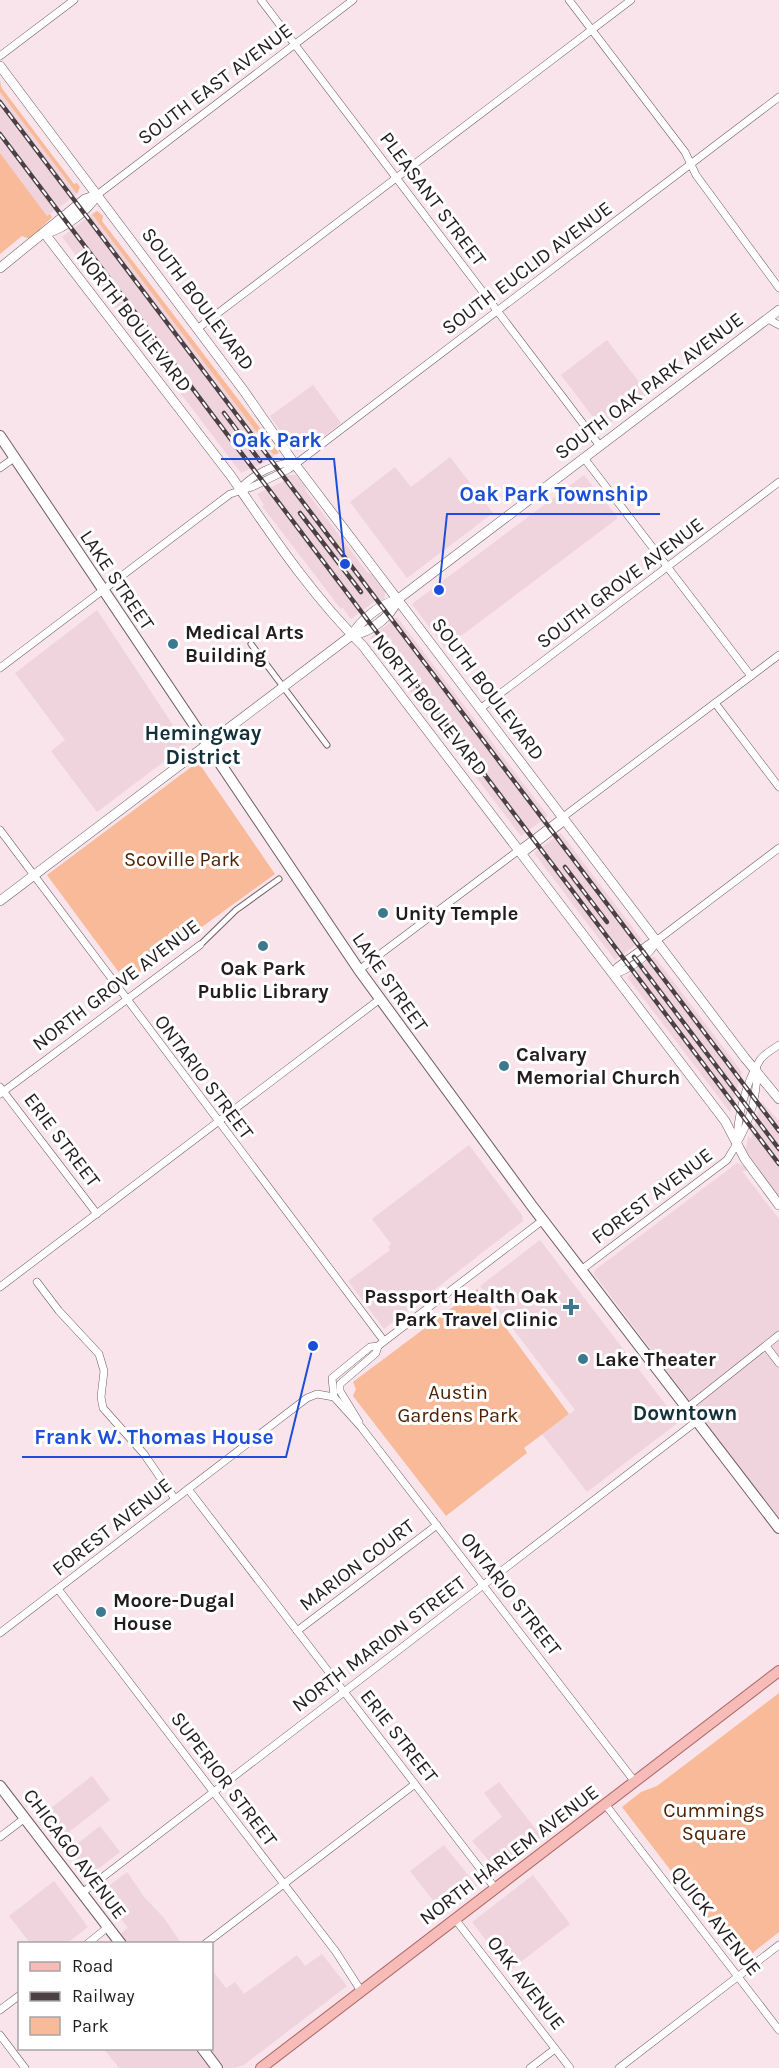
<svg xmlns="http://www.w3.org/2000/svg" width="779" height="2068" font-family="Karla,sans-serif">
<rect width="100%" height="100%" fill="#f8e4ea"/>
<g fill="#f0d4dd">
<path d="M0,92L77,194L47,216L0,153Z"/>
<path d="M92,214L274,455L273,458L241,473L62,237Z"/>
<path d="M607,340L648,394L602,429L561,375Z"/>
<path d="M313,385L341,423L308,448L297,451L293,450L270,416Z"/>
<path d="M450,457L493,513L407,578L350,502L395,467L411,487Z"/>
<path d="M286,475H296L305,486L306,491L367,572L373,575L386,591L383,601L379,598L351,619L343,608L341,609L262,506L264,505L257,494L288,479Z"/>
<path d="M584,475L618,518L445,648L412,604Z"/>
<path d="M97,610L186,745L97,812L51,751L65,740L15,673Z"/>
<path d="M397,617L548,816L521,836L370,638Z"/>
<path d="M561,833L642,940L615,960L534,853Z"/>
<path d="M654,956L742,1072L730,1112L627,977Z"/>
<path d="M761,1101L779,1121V1199L745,1153L748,1136L751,1139Z"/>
<path d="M469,1145L522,1215L523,1221L384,1329L348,1281L390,1250L388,1246L391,1244L372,1219Z"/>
<path d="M737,1163L745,1166L749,1170L742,1171L779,1219V1520L594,1274L595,1270Z"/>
<path d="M540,1240L679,1422L587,1492L542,1434L575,1410L480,1286Z"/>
<path d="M92,1776L110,1800L60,1839L42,1815Z"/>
<path d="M499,1782L542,1837L497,1870L472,1841L502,1817L484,1793Z"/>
<path d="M100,1826L120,1852L89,1876L69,1850Z"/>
<path d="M444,1845L477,1886L443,1913L410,1871Z"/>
<path d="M127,1872L145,1898L164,1918L181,1943H107L128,1928L101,1892Z"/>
<path d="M533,1875L570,1924L509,1971L472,1922Z"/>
<path d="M54,1881L88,1927L67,1943H30L9,1916Z"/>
<path d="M322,1954L347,1986L244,2065L234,2068H119L104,2049L212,2048V1970L226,1988L235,1982L244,1994L297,1955L305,1966Z"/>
</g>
<g fill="#f8ba98">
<path d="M0,80L1,87L74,184L77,183L80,187L77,194L0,92Z"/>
<path d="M0,153L47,216L50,214L52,217L30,239L22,236L0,254Z"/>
<path d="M97,211L103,216L102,221L279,453L274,455L92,214Z"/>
<path d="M198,762L275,874L126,982L47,875Z"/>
<path d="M477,1289L569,1414L524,1448L527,1453L446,1516L353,1396L356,1389L353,1382Z"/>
<path d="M779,1693V1932L741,1962L622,1807L641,1792L657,1786Z"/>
</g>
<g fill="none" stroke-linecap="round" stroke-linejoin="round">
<defs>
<g id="pedestrian">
<path d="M251,644L327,745"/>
<path d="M200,945L236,910L279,879"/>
</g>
<g id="minor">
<path d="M261,0L600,446"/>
<path d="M569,0L685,152L696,175L779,288"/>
<path d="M0,56L74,0"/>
<path d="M97,195L353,0"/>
<path d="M768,319L779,325"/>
<path d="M197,329L631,0"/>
<path d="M584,458L751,676"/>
<path d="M0,468L14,458"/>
<path d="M240,489C252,475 276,462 294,463"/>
<path d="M0,668L230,494L252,487L289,469L779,97"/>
<path d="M715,703L779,787"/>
<path d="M480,709L779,482"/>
<path d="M0,830L384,1341"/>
<path d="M519,851H526L561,824L563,818"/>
<path d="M359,970L779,655"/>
<path d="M614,974L617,967L650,943L656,941L779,848"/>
<path d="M614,974C627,971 652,955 656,941"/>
<path d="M0,1087L97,1214"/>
<path d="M0,1094L200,945"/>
<path d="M737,1143C737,1117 746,1082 760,1060C764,1054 773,1049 779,1045"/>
<path d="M543,1220L378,1346L370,1347L332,1378L334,1397L361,1427L635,1782"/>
<path d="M581,1270L727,1160C746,1130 757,1106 757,1070"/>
<path d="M37,1282L59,1311L99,1354L104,1371L101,1397L103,1408L144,1454L175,1499"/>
<path d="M0,1287L380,999"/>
<path d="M766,1346L779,1363"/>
<path d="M687,1408L779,1335"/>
<path d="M359,1422L340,1391V1384L376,1353L378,1346"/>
<path d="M188,1489L495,1888"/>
<path d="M58,1589L336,1952L361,1991"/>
<path d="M297,1631L437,1525"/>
<path d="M0,1633L307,1398L317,1394L334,1397"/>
<path d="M605,1804L779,2030"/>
<path d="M0,1837L25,1818"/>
<path d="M82,1893L697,1421"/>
<path d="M455,1919L570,2068"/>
<path d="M87,1944L108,1927"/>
<path d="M205,1944L415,1784"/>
<path d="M0,2010L20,1995"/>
<path d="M0,2035L25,2068"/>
<path d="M530,2068L555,2049"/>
<path d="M619,2068L779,1945"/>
</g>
<g id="tertiary">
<path d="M0,66L244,391L294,463L745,1058L779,1099"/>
<path d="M47,233C66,227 86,212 97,195"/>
<path d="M45,234L231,476C271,534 312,596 363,646L725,1121L745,1159L779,1205"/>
<path d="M0,268L85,199L97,195"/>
<path d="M352,635C369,633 391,617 397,600"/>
<path d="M0,901L352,635C361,620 380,604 397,600L779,310"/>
</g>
<g id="secondary">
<path d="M0,436L359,970L532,1206L779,1528"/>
<path d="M0,1786L121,1944"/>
<path d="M202,2048L217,2068"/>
</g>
<path id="primary" d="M261,2068L779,1671"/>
</defs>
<use href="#pedestrian" stroke="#6e5d62" stroke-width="7"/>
<use href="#minor" stroke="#6e5d62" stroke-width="8"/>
<use href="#tertiary" stroke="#6e5d62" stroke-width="10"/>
<use href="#secondary" stroke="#6e5d62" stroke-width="12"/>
<use href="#primary" stroke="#aa6563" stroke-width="12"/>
<use href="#pedestrian" stroke="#fff" stroke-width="5"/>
<use href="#minor" stroke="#fff" stroke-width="7"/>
<use href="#tertiary" stroke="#fff" stroke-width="9"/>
<use href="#secondary" stroke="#fff" stroke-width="10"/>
<use href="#primary" stroke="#f7bbb8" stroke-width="10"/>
<defs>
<g id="rail">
<path d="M0,102L779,1131"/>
<path d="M0,134L779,1164"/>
<path d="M224,413L260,461"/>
<path d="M300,513L361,592"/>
<path d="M565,867L607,922"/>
<path d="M634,957L779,1149"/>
</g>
</defs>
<use href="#rail" stroke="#4b4144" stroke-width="4.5"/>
<use href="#rail" stroke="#fff" stroke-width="2" stroke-dasharray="7" stroke-linecap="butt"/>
</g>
<g fill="#3c798f" stroke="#fff" stroke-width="2">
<circle cx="173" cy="644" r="6"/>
<circle cx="383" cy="913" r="6"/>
<circle cx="263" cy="946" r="6"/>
<circle cx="504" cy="1066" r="6"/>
<path d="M568 1298h6v6h6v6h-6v6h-6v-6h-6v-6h6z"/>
<circle cx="583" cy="1359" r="6"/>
<circle cx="101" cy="1612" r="6"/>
</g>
<g text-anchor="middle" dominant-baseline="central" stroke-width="6" stroke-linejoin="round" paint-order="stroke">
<g font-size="20" fill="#231c1e" stroke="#fff">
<text transform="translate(215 84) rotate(-37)">SOUTH EAST AVENUE</text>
<text transform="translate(433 199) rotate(53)">PLEASANT STREET</text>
<text transform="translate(527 268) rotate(-37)">SOUTH EUCLID AVENUE</text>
<text transform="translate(198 299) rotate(53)">SOUTH BOULEVARD</text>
<text transform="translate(134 321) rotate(52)">NORTH BOULEVARD</text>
<text transform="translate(649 386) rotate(-37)">SOUTH OAK PARK AVENUE</text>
<text transform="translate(117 580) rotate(56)">LAKE STREET</text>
<text transform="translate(620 583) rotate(-37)">SOUTH GROVE AVENUE</text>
<text transform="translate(488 689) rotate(53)">SOUTH BOULEVARD</text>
<text transform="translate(430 705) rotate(52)">NORTH BOULEVARD</text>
<text transform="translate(390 982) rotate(55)">LAKE STREET</text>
<text transform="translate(116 985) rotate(-37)">NORTH GROVE AVENUE</text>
<text transform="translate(204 1077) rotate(53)">ONTARIO STREET</text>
<text transform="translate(62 1140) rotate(53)">ERIE STREET</text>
<text transform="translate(652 1196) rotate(-37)">FOREST AVENUE</text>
<text transform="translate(112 1527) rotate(-38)">FOREST AVENUE</text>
<text transform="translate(357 1565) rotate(-37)">MARION COURT</text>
<text transform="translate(511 1594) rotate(52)">ONTARIO STREET</text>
<text transform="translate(379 1644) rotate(-37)">NORTH MARION STREET</text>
<text transform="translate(399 1736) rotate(52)">ERIE STREET</text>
<text transform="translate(224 1779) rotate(53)">SUPERIOR STREET</text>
<text transform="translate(75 1854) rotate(53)">CHICAGO AVENUE</text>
<text transform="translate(509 1855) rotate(-37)">NORTH HARLEM AVENUE</text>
<text transform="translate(716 1921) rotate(52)">QUICK AVENUE</text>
<text transform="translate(526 1983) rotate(52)">OAK AVENUE</text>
</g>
<g font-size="20" font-weight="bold" fill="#231c1e" stroke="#fff" text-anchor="start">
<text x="185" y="632">Medical Arts<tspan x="185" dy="23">Building</tspan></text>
<text x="395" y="913">Unity Temple</text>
<text x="263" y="968" text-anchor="middle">Oak Park<tspan x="263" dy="23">Public Library</tspan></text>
<text x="516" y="1054">Calvary<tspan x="516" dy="23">Memorial Church</tspan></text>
<text x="558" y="1296" text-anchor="end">Passport Health Oak<tspan x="558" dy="23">Park Travel Clinic</tspan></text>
<text x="595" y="1359">Lake Theater</text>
<text x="113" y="1600">Moore-Dugal<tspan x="113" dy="23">House</tspan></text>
</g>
<g font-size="20" fill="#4c2103" stroke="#fff">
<text x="182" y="859">Scoville Park</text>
<text x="458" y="1392">Austin<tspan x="458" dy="23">Gardens Park</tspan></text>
<text x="714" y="1810">Cummings<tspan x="714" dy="23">Square</tspan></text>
</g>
<g font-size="21" font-weight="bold" fill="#13303b" stroke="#fff">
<text x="203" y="733">Hemingway<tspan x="203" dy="24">District</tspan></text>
<text x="685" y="1413">Downtown</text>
</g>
</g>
<path fill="none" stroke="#1d4ed8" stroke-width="2" d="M345 564L334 459H221M439 590L447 514H660M313 1346L286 1457H22"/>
<g fill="#1d4ed8" stroke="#fff" stroke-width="2">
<circle cx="345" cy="564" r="6"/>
<circle cx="439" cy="590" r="6"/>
<circle cx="313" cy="1346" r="6"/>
</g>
<g font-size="21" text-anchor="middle" font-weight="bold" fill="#1d4ed8" stroke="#fff" stroke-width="6" stroke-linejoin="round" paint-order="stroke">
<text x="277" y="447">Oak Park</text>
<text x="554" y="501">Oak Park Township</text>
<text x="154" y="1444">Frank W. Thomas House</text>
</g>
<rect x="18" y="1942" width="195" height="108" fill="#ffffff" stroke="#a7a4a5" stroke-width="1.5"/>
<rect x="30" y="1962" width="30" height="9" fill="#f7bbb8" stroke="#a7a4a5" stroke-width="1.5"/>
<text x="72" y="1972" font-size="18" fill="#231c1e">Road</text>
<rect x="30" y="1992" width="30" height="9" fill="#4b4144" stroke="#a7a4a5" stroke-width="1.5"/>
<text x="72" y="2002" font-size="18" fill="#231c1e">Railway</text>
<rect x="30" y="2017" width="30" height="18" fill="#f8ba98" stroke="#a7a4a5" stroke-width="1.5"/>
<text x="72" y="2032" font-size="18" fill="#231c1e">Park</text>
</svg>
